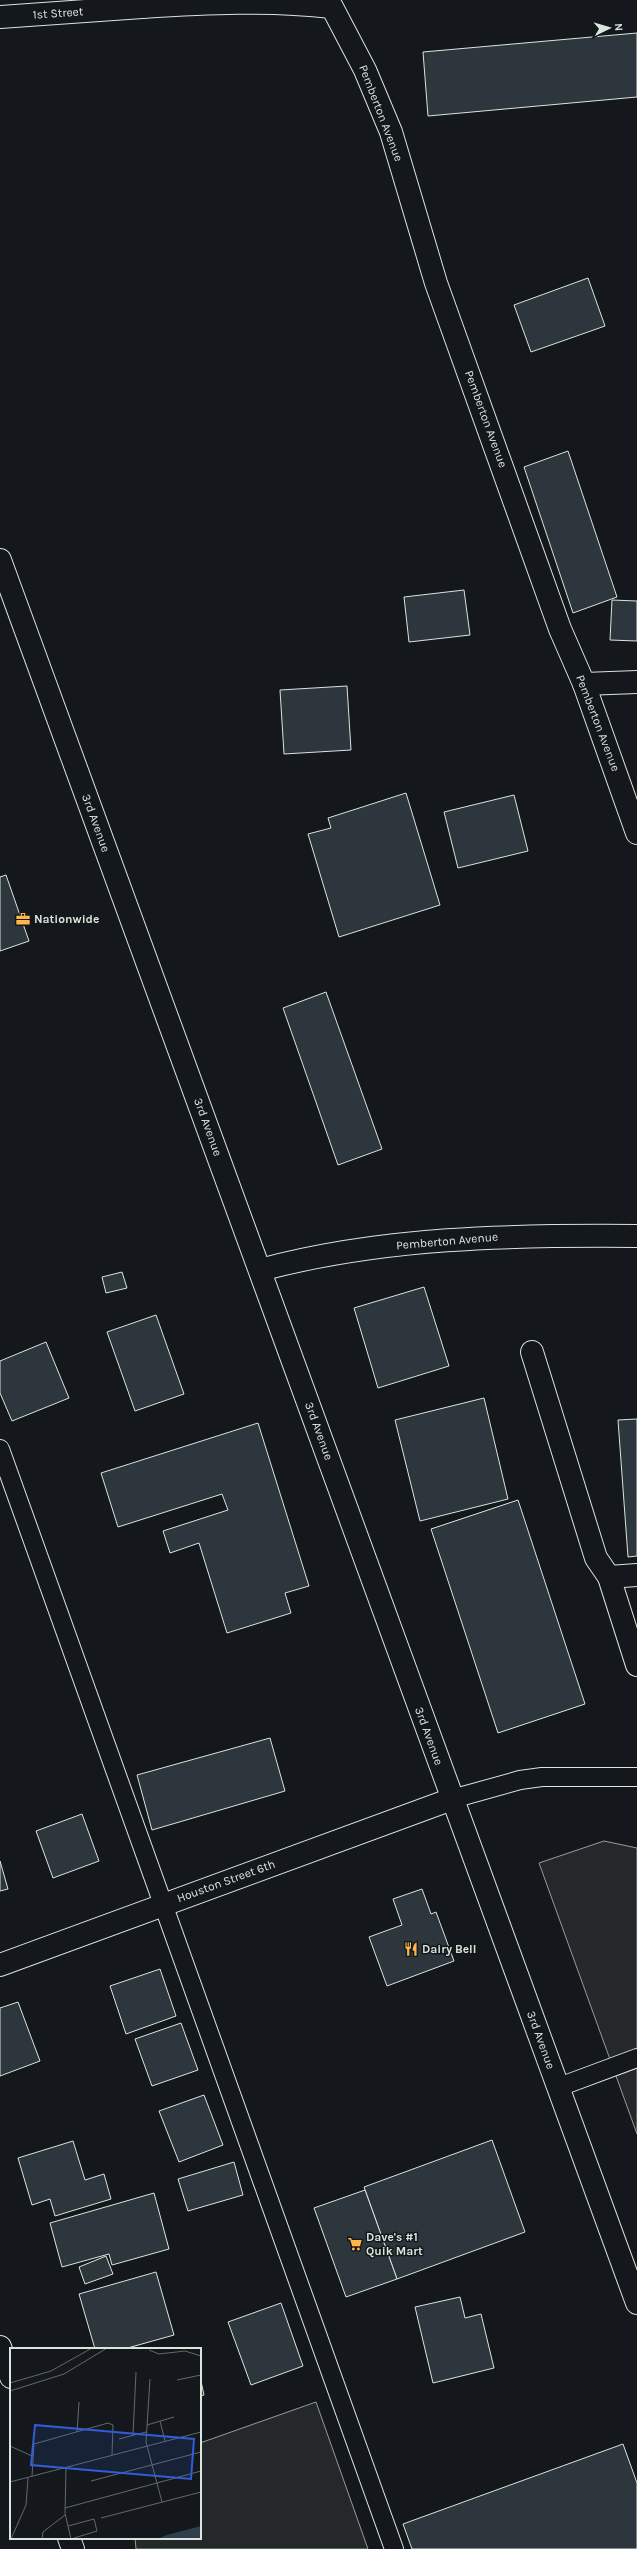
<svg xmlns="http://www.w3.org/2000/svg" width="637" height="2549" font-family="Karla,sans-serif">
<rect width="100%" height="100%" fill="#14181c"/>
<g fill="#24282b" stroke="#939e99">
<path d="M604,1841L637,1848V2134L539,1863Z"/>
<path d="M316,2402L368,2549H136L135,2538H200V2443Z"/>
</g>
<g fill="#2c363c" stroke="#d8e6dc">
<path d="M637,33V97L428,116L423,52Z"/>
<path d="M588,278L605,326L531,352L514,305Z"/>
<path d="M568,451L617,597L573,613L524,467Z"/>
<path d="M464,590L470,635L409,642L404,597Z"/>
<path d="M612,600L637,601V641L610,640Z"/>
<path d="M347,686L351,750L284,754L280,690Z"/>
<path d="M406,793L440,905L339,937L308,834L331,828L328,818Z"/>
<path d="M514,795L528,851L458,868L444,812Z"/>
<path d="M6,875L29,941L0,951V877Z"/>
<path d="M326,992L382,1149L338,1165L283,1008Z"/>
<path d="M122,1272L127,1288L106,1293L102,1277Z"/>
<path d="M424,1287L449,1366L378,1388L354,1308Z"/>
<path d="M156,1315L184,1394L135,1411L107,1332Z"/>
<path d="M46,1342L69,1398L12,1421L0,1393V1361Z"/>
<path d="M484,1398L508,1499L420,1521L395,1420Z"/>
<path d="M637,1419V1556L628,1557L618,1420Z"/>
<path d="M258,1423L309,1586L285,1593L291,1613L227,1633L199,1543L170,1553L163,1531L228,1510L222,1494L118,1527L101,1473Z"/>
<path d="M518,1500L585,1704L498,1733L431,1529Z"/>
<path d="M270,1738L285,1791L152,1830L137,1775Z"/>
<path d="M82,1814L99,1861L53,1878L36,1831Z"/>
<path d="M0,1861L8,1889L0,1891Z"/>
<path d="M422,1889L431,1914L436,1912L454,1961L387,1986L369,1937L402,1925L393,1899Z"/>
<path d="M160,1969L176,2016L126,2034L110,1986Z"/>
<path d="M18,2002L40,2061L0,2076V2008Z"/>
<path d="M181,2023L198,2070L152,2086L135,2039Z"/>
<path d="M204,2095L223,2145L179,2162L159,2111Z"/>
<path d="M492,2140L525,2232L397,2279L364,2187Z"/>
<path d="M73,2141L85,2180L104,2174L111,2199L55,2216L50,2199L32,2205L18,2158Z"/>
<path d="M234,2162L243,2195L188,2211L178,2179Z"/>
<path d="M365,2190L397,2279L346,2297L314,2208Z"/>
<path d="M154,2193L169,2249L112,2265L109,2254L62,2267L50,2223Z"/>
<path d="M106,2256L113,2274L85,2284L79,2267Z"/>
<path d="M156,2272L174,2335L124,2349H95L79,2294Z"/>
<path d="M460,2297L465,2318L481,2314L494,2368L433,2383L415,2307Z"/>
<path d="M281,2303L303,2366L251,2385L228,2322Z"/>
<path d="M200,2377L204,2395L200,2396Z"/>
<path d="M623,2444L637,2483V2549H412L403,2524Z"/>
</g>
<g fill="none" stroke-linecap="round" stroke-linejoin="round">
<defs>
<g id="lane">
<path d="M0,1449L394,2549"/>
<path d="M452,1799L520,1780L542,1777H637"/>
<path d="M559,2087L637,2058"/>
</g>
<g id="street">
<path d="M142,7C207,3 268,0 332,7L365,70L391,132L436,283L560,629L584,684L637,833"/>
<path d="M584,684L637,682"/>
<path d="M260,1270C383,1237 510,1235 637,1236"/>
<path d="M532,1352L596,1558L609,1577L637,1665"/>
<path d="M609,1577L637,1575"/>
<path d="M0,1965L452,1799"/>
<path d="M0,2347L11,2377"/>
<path d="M69,2538L73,2549"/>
</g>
<g id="secondary">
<path d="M0,17L142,7"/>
<path d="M0,560L637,2303"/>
</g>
<path id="primary" d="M142,7L143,0"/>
</defs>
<use href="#lane" stroke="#d8e6dc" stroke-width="20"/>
<use href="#street" stroke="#d8e6dc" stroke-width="24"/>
<use href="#secondary" stroke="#d8e6dc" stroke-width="24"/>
<use href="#primary" stroke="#d8e6dc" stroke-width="24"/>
<use href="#lane" stroke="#14181c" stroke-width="18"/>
<use href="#street" stroke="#14181c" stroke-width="22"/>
<use href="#secondary" stroke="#14181c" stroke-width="22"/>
<use href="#primary" stroke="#14181c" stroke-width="22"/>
</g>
<defs>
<symbol id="office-bare" viewBox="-9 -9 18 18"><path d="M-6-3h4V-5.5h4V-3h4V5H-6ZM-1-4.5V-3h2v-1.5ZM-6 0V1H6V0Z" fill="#ffb74d" stroke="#14181c" stroke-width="2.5" paint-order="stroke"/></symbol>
<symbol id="restaurant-bare" viewBox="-9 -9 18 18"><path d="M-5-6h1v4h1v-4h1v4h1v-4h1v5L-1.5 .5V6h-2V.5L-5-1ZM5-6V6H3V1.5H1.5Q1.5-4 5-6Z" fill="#ffb74d" stroke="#14181c" stroke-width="2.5" paint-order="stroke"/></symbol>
<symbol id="supermarket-bare" viewBox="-9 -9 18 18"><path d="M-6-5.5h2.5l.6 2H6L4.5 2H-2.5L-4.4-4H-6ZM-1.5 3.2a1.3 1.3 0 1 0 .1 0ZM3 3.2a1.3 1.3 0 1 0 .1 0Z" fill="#ffb74d" stroke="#14181c" stroke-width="2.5" paint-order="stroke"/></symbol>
</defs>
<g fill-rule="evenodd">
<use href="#office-bare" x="13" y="909" width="20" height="20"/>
<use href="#restaurant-bare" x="401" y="1939" width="20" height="20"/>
<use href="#supermarket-bare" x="345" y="2234" width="20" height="20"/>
</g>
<g text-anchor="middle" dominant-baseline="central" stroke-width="3" stroke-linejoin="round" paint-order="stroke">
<g font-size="12" fill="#d8e6dc" stroke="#14181c">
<text transform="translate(58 13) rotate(-4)">1st Street</text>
<text transform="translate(381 113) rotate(69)">Pemberton Avenue</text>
<text transform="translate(486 419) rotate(70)">Pemberton Avenue</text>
<text transform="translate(598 723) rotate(69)">Pemberton Avenue</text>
<text transform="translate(96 823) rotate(70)">3rd Avenue</text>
<text transform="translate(208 1127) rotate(70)">3rd Avenue</text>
<text transform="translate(447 1241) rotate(-5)">Pemberton Avenue</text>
<text transform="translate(319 1431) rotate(70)">3rd Avenue</text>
<text transform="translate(429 1736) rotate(70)">3rd Avenue</text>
<text transform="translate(226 1881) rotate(-20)">Houston Street 6th</text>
<text transform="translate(541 2040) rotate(70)">3rd Avenue</text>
</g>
<g font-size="12" font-weight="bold" fill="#d8e6dc" stroke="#14181c" text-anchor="start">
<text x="34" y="919">Nationwide</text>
<text x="422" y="1949">Dairy Bell</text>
<text x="366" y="2237">Dave's #1<tspan x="366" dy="14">Quik Mart</tspan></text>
</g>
</g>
<g transform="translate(10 2348)">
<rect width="191" height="191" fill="#14181c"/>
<path d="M191,178V191H147L157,187Z" fill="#2f3f4d"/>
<path fill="none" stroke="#626a69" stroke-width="1" d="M139,2L149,6L175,3L191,8M140,31L136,94L152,154M167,32L191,27M0,35L41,23L82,0M0,43L54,26L97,0M150,73L155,93M137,77L164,69M67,84L69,54M123,87L126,24M109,91L136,84M0,98L22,108M56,120L55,165L61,191L87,183L84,171L58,178M22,128L24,96L98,75L103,77L102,107M81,133L191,104M0,134L191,84M55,160L191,123M91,170L191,144M1,191L16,157L18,130M32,191L33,184L55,167"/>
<path fill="#305dd8" fill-opacity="0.15" stroke="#305dd8" stroke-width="2" d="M25,77L184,91L181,131L21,117Z"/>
<rect width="191" height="191" fill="none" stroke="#d8e6dc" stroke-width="2"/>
</g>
<g transform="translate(609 28) rotate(85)" stroke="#14181c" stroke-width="3" paint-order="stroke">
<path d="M0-3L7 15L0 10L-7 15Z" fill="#d8e6dc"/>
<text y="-6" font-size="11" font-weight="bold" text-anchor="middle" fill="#d8e6dc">N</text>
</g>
</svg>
